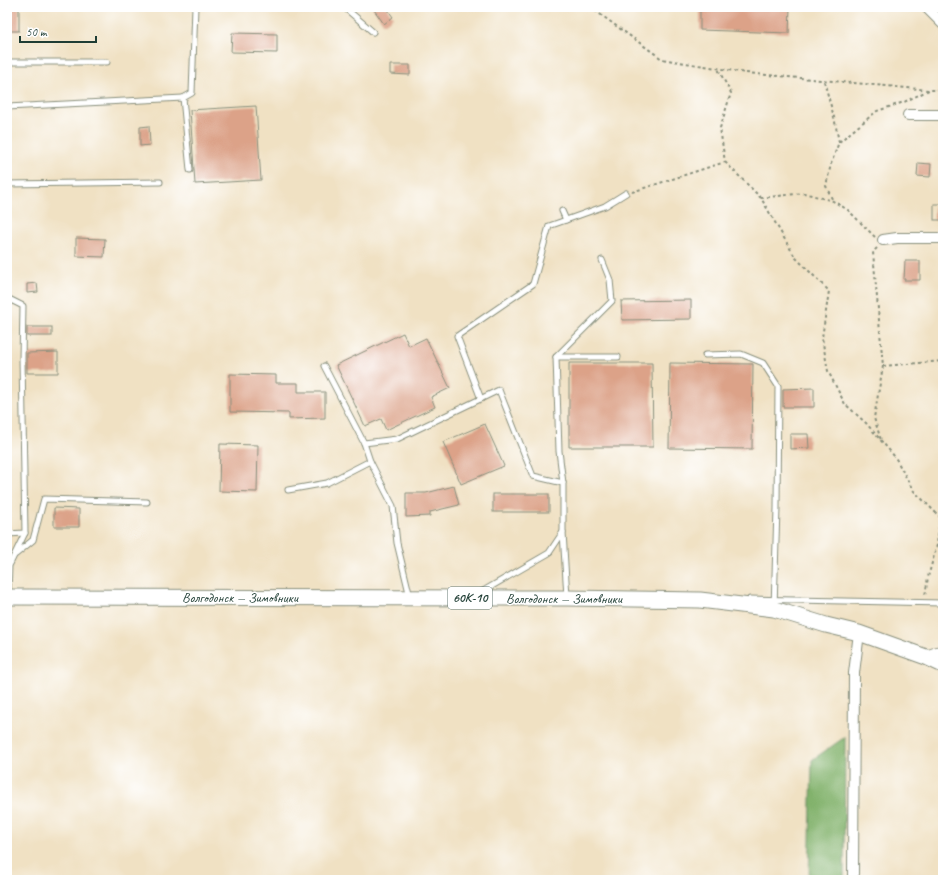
<svg xmlns="http://www.w3.org/2000/svg" width="950" height="887" font-family="Caveat,sans-serif">
<rect width="100%" height="100%" fill="#fff"/>
<filter id="ink" filterUnits="userSpaceOnUse"><feTurbulence type="fractalNoise" baseFrequency=".025" numOctaves="2"/><feDisplacementMap in="SourceGraphic" scale="8" xChannelSelector="R" yChannelSelector="G"/><feConvolveMatrix kernelMatrix="1 2 1 2 8 2 1 2 1" color-interpolation-filters="sRGB"/></filter>
<filter id="wash" filterUnits="userSpaceOnUse"><feTurbulence type="fractalNoise" baseFrequency=".012" numOctaves="4" result="noise"/><feDisplacementMap in="SourceGraphic" scale="16" xChannelSelector="R" yChannelSelector="G"/><feGaussianBlur stdDeviation="0.9" result="paint"/><feColorMatrix in="noise" values="0 0 0 0 0 0 0 0 0 0 0 0 0 0 0 0 0 1.4 0 .05"/><feComposite in="paint" operator="in"/></filter>
<g filter="url(#wash)">
<rect width="100%" height="100%" fill="#f0e1c3"/>
<path fill="#82b26c" stroke="#507850" d="M845,737L844,880H809L812,760Z"/>
<g id="blocks">
<g fill="#dca288">
<path d="M372,7H386L393,17L384,24Z"/>
<path d="M700,7H790L789,33L700,30Z"/>
<rect x="9" y="8" width="10" height="23"/>
<path d="M232,33L277,34V53L231,52Z"/>
<path d="M390,65H410V75L390,74Z"/>
<path d="M256,106L261,180L195,184L190,110Z"/>
<path d="M149,126L150,145L140,146V127Z"/>
<path d="M918,163L931,164L930,177L917,176Z"/>
<rect x="934" y="204" width="9" height="16"/>
<path d="M76,238L105,239L104,257L76,256Z"/>
<path d="M905,261H920V280H904Z"/>
<path d="M37,283L38,292L27,293V284Z"/>
<path d="M691,300V319L622,320L621,301Z"/>
<rect x="27" y="327" width="25" height="9"/>
<path d="M403,333L409,346L426,338L450,388L431,397L435,407L386,430L381,419L365,426L336,365Z"/>
<path d="M58,352V373H27V353Z"/>
<path d="M569,363H652L653,447H569Z"/>
<path d="M670,363L753,364L752,449L669,448Z"/>
<path d="M230,374L276,375V383H298V392H325V418L289,419V413L230,412Z"/>
<path d="M814,388V407H783V389Z"/>
<path d="M485,424L504,466L461,484L443,442Z"/>
<path d="M790,434H808L809,448L790,449Z"/>
<path d="M220,444L258,445L257,492L219,491Z"/>
<path d="M454,486L459,505L430,512V516L406,517V493H426Z"/>
<rect x="493" y="494" width="56" height="18"/>
<path d="M54,508L79,509V527H54Z"/>
</g>
</g>
</g>
<g filter="url(#ink)">
<use href="#blocks" fill-opacity="0" stroke="#888f7c" stroke-width="1"/>
<g fill="none" stroke-linecap="round" stroke-linejoin="round">
<defs>
<g id="service">
<path d="M344,7L373,32"/>
<path d="M7,62H107"/>
<path d="M7,107L183,98"/>
<path d="M190,170L183,98L192,93L195,7"/>
<path d="M7,184L160,182"/>
<path d="M562,211L566,220L605,206L626,193"/>
<path d="M7,298L23,306L22,359L25,533L9,566L8,596"/>
<path d="M705,355L741,354L763,363L778,386L777,508L774,608"/>
<path d="M556,357L612,301L610,280L602,260"/>
<path d="M481,399L457,336L533,284L549,226L566,220"/>
<path d="M364,443L397,439L499,390L533,476L563,483"/>
<path d="M370,461L393,506L397,543L410,597"/>
<path d="M288,490L327,483L370,461L364,443L324,366"/>
<path d="M7,534L25,533"/>
<path d="M16,554L33,540L44,499L147,502"/>
<path d="M478,594L549,553L563,532"/>
<path d="M567,597L563,532V483L559,451L556,357H618"/>
<path d="M750,599L943,603"/>
</g>
<g id="minor">
<path d="M926,7L943,24"/>
<path d="M908,115H943"/>
<path d="M883,240L897,238H943"/>
<path d="M853,880L854,673L859,633"/>
</g>
<path id="tertiary" d="M926,657L943,651"/>
<path id="primary" d="M7,597L567,598L700,600L774,609L826,625L859,633L926,657L943,665"/>
</defs>
<use href="#service" stroke="#888f7c" stroke-width="7"/>
<use href="#minor" stroke="#888f7c" stroke-width="12"/>
<use href="#tertiary" stroke="#888f7c" stroke-width="14"/>
<use href="#primary" stroke="#888f7c" stroke-width="17"/>
<g stroke="#888f7c" stroke-width="2" stroke-dasharray="3 3" stroke-linecap="butt">
<path d="M590,7L662,59L746,73L929,90H943"/>
<path d="M824,81L834,117L839,142L831,164L826,186L833,201"/>
<path d="M839,142L877,111L904,102L929,90"/>
<path d="M725,162L761,198L795,257L829,291L822,338L828,371L845,404L866,423L895,457L913,490L940,517L937,545L928,577L925,596"/>
<path d="M632,192L725,162L720,128L731,93L718,69"/>
<path d="M761,198L804,193L833,201L848,210L875,237"/>
<path d="M877,248L873,252L883,366L874,418L881,440"/>
<path d="M883,366L943,361"/>
</g>
<use href="#service" stroke="#fff" stroke-width="5"/>
<use href="#minor" stroke="#fff" stroke-width="10"/>
<use href="#tertiary" stroke="#fff" stroke-width="12"/>
<use href="#primary" stroke="#fff" stroke-width="15"/>
</g>
</g>
<g text-anchor="middle" dominant-baseline="central" stroke-width="3" stroke-linejoin="round" paint-order="stroke">
<rect fill="#fff" stroke="#627771" stroke-width="1" x="448" y="587" width="44" height="22" rx="3"/>
<g font-size="13" font-weight="bold" fill="#1f3d34">
<text x="470" y="598">60К-10</text>
</g>
<g font-size="14" fill="#1f3d34" stroke="#fff">
<text x="240" y="597">Волгодонск — Зимовники</text>
<text x="564" y="598">Волгодонск — Зимовники</text>
</g>
</g>
<rect width="950" height="887" fill="none" stroke="#fff" stroke-width="24"/>
<path d="M20 36v6h76v-6" fill="none" stroke="#1f3d34" stroke-width="2"/>
<text x="26" y="36" font-size="12" fill="#1f3d34" stroke="#ffffff" stroke-width="3" paint-order="stroke">50 m</text>
</svg>
